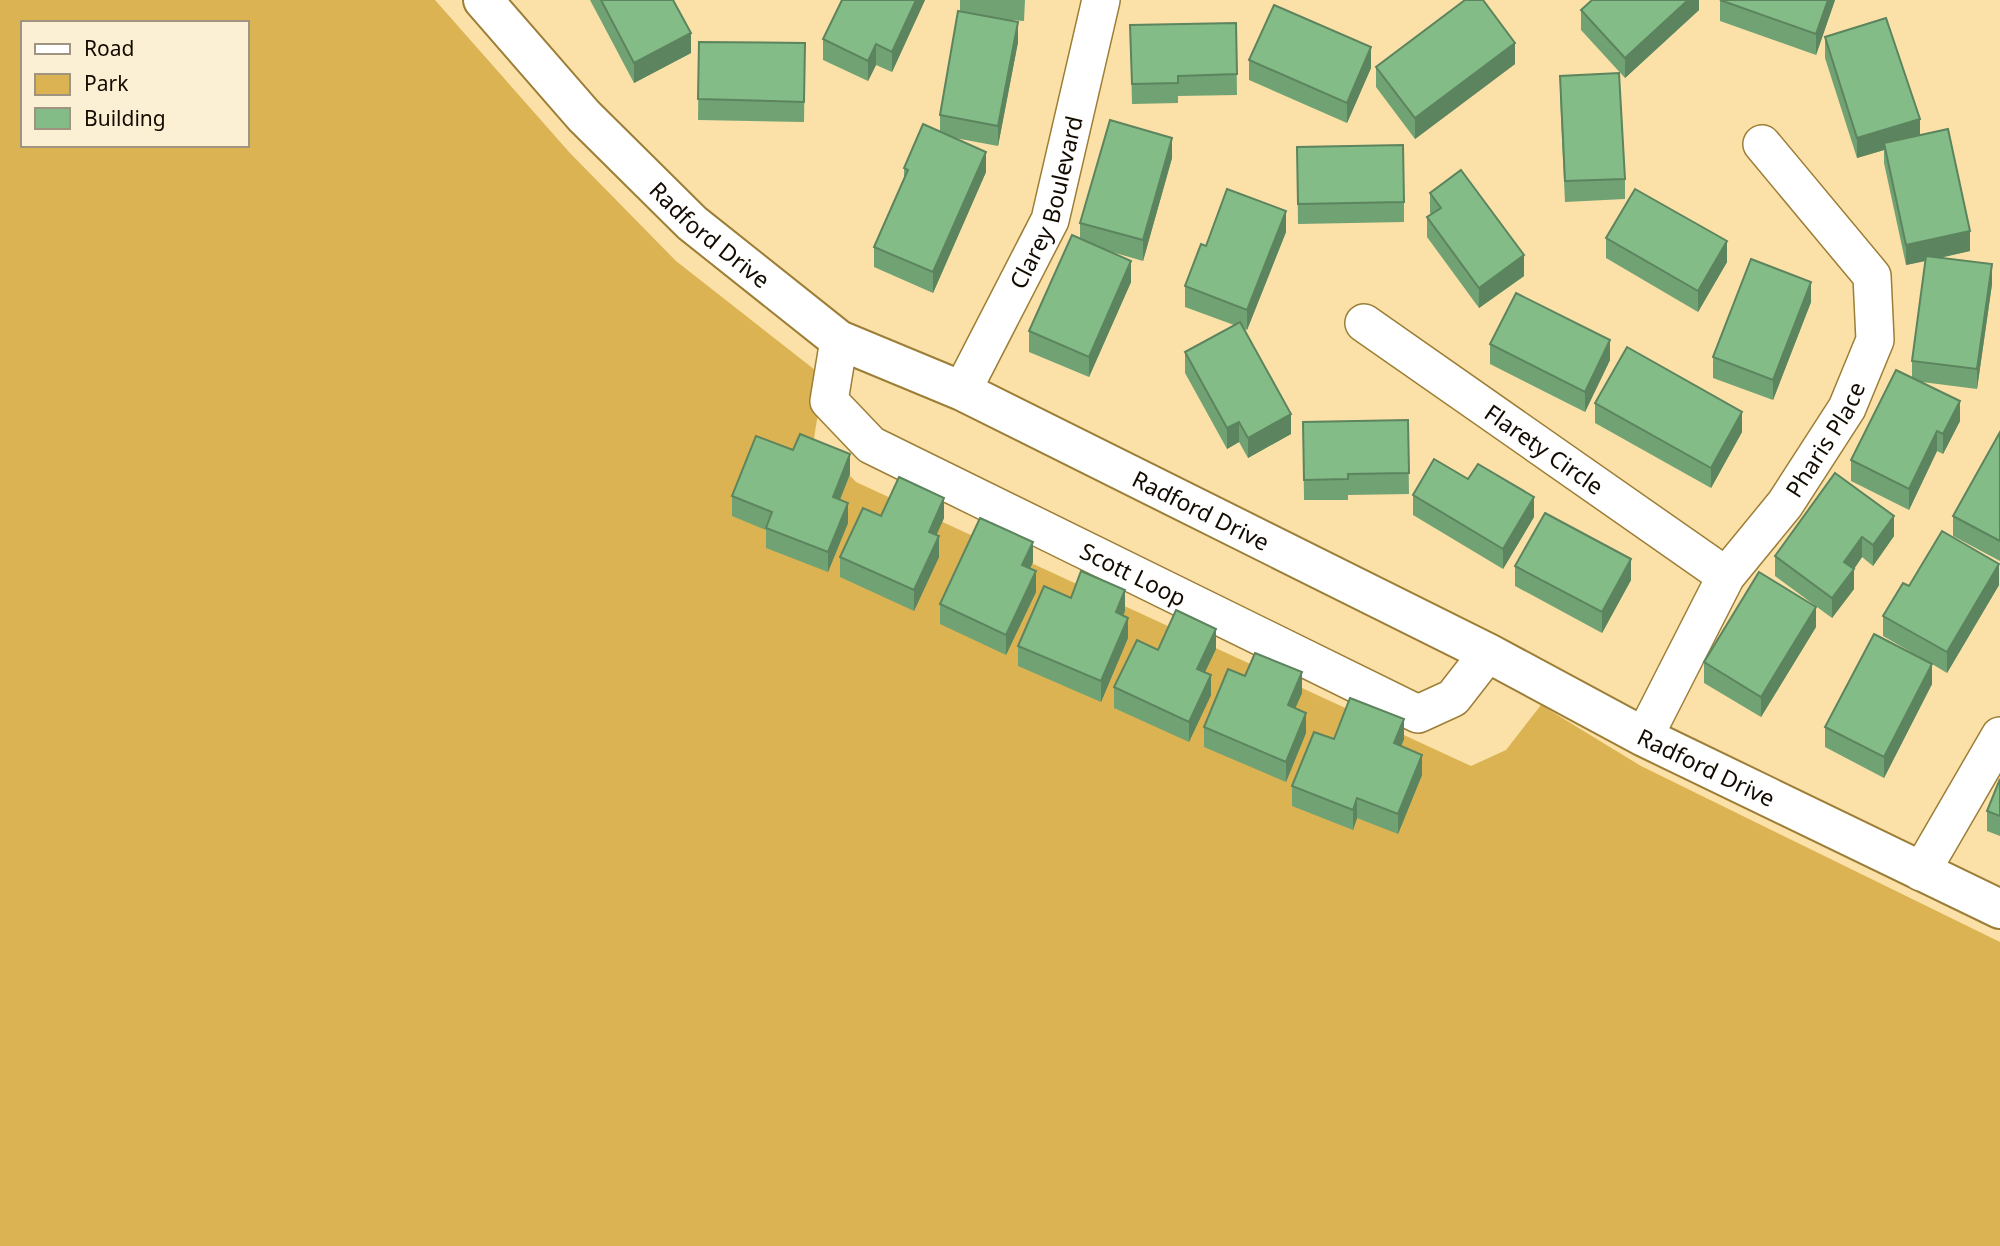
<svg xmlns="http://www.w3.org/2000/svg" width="2000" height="1246" font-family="'Noto Sans',sans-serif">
<rect width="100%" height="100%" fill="#fbe1a8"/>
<path fill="#dcb353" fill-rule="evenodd" d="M0,0H435L569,152L676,261L824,377L814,438L856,482L1471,766L1506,750L1541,705L1641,766L2000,942V1246H0ZM23,23H247V145H23Z"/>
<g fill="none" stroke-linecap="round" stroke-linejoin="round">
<defs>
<g id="minor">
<path id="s1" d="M1364,323L1726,576"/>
<path id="s2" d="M839,340L829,401L871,445L1418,714L1453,698L1488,653"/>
<path id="s3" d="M962,391L1050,220L1101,0"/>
<path id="s4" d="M1644,737L1726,576L1785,504L1847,408L1875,340L1872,276L1762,144"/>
<path d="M1921,872L2000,736"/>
</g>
<g id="tertiary">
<path id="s5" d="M483,0L584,116L692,223L839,340L962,391L1488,653L1644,737L2000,909"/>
</g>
</defs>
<use href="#minor" stroke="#9c7e36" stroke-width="40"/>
<use href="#tertiary" stroke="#9c7e36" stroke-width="42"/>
<use href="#minor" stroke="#fff" stroke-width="37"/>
<use href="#tertiary" stroke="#fff" stroke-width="38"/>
</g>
<g fill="#71a274">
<path d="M590,0H673L691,53L634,83Z"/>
<path d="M842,0H925L892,72L876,65L868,81L823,60V39Z"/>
<path d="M960,0H1025L1024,21L1011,20L1018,42L998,146L955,138L986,172L933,293L874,267V247L904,179V168L940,132V115L960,11Z"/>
<path d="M1699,0V10L1625,78L1581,30V10Z"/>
<path d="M1720,0H1835L1816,55L1720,21Z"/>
<path d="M1236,23L1237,95L1178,96V103L1132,104L1130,25Z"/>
<path d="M1825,37L1920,135L1970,251L1940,258L1992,284L1977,389L1922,382L1960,421L1943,454L1937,451L1909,510L1851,481V460L1912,378V361L1926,261L1906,265L1884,163V150L1857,158L1825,58Z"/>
<path d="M699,42L805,43L804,122L698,120Z"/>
<path d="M1249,60L1371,68L1347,123L1249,80Z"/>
<path d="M1515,64L1415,139L1376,87V67Z"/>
<path d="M1560,76L1625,179V199L1565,202L1560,96Z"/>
<path d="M1297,147L1404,202V222L1298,224Z"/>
<path d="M1172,158L1143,261L1105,250L1131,282L1089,377L1029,352V331L1080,239V223Z"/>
<path d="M1430,193L1524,276L1479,308L1427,237V217L1431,214L1430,213Z"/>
<path d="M1286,232L1247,330L1244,329L1291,434L1248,458L1239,442L1227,449L1185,373V352L1234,325L1185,307V286L1206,246Z"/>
<path d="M1606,238L1727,262L1698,312L1606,258Z"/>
<path d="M1811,302L1773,400L1713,378V357Z"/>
<path d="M1490,344L1610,360L1585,412L1490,364Z"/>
<path d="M1595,403L1742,432L1711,488L1595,423Z"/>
<path d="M1408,420L1409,494L1348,495V500H1304L1303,422Z"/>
<path d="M2000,432V561L1953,536V516Z"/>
<path d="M1835,473L1894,536L1873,566L1862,557L1854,569V589L1832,618L1775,576V556Z"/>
<path d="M850,474L840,500L848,523L828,572L766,548V530L732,516V496Z"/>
<path d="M1468,479L1534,517L1503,569L1413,515V495Z"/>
<path d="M881,516L944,518L936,535L939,557L914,611L840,577V557Z"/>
<path d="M1033,562L1030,569L1036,592L1006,655L940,624V604Z"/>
<path d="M1515,566L1631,580L1602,633L1515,586Z"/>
<path d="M1999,585L1947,673L1932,664V684L1884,778L1825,747V727L1923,659L1883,636V616L1909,586Z"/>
<path d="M1071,598L1125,611L1123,616L1128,638L1101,702L1018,666V646Z"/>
<path d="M1816,627L1761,717L1704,683V662Z"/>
<path d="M1216,649L1205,672L1211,695L1189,742L1114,708V687L1158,650Z"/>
<path d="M1302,693L1295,708L1306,733L1286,782L1204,747V727Z"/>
<path d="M1334,739H1404L1401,746L1422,775L1398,834L1357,818L1353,830L1292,806V786Z"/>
<path d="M2000,779V836L1987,831V811Z"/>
</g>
<g fill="#5c845e">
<path d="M916,0H925L892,72V52Z"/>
<path d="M1688,0H1699V10L1625,78V58Z"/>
<path d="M1828,0H1835L1816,55V34Z"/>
<path d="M1018,22V42L998,146V126Z"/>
<path d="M691,33V53L634,83V63Z"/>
<path d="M1515,43V64L1415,139V118Z"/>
<path d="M876,44V65L868,81V61Z"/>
<path d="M1371,47V68L1347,123V103Z"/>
<path d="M1920,119V139L1884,143V150L1857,158V138Z"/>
<path d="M1172,138V158L1143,261V240Z"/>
<path d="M986,152V172L933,293V272Z"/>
<path d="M1286,211V232L1247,330V310Z"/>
<path d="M1970,231V251L1906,265V245Z"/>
<path d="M1727,241V262L1698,312V291Z"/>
<path d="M1524,255V276L1479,308V288Z"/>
<path d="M1131,261V282L1089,377V357Z"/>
<path d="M1992,264V284L1977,389V369Z"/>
<path d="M1811,282V302L1773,400V380Z"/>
<path d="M1610,340V360L1585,412V392Z"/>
<path d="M1960,401V421L1943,454V434Z"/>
<path d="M1742,412V432L1711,488V468Z"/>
<path d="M1291,414V434L1248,458V438Z"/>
<path d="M1239,422V442L1227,449V428Z"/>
<path d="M1937,431V451L1909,510V489Z"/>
<path d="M850,454V474L833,517V497Z"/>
<path d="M1534,497V517L1503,569V549Z"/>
<path d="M944,498V518L929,552V532Z"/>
<path d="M848,503V523L828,572V552Z"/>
<path d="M1894,516V536L1873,566V545Z"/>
<path d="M939,536V557L914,611V590Z"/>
<path d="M1862,537V557L1854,569V589L1832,618V598L1844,562Z"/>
<path d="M1033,542V562L1022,586V565Z"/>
<path d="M1631,559V580L1602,633V612Z"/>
<path d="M1999,564V585L1947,673V652Z"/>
<path d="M1036,571V592L1006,655V635Z"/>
<path d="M1125,590V611L1116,633V612Z"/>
<path d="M1816,607V627L1761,717V697Z"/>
<path d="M1128,618V638L1101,702V681Z"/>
<path d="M1216,629V649L1197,689V669Z"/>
<path d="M1932,664V684L1884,778V757Z"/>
<path d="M1302,672V693L1288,725V705Z"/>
<path d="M1211,675V695L1189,742V722Z"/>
<path d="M1306,713V733L1286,782V762Z"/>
<path d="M1404,719V739L1394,764V743Z"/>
<path d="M1422,755V775L1398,834V814Z"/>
<path d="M1357,798V818L1353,830V810Z"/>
</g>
<g fill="#83bc87" stroke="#5c845e" stroke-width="2">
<path d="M601,0H673L691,33L634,63Z"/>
<path d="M842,0H916L892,52L876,44L868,61L823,39Z"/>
<path d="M1465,0H1483L1515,43L1415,118L1376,67Z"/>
<path d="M1592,0H1688L1625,58L1581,10Z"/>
<path d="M1720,0H1828L1816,34Z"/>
<path d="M1274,5L1371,47L1347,103L1249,60Z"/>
<path d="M958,11L1018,22L998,126L940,115Z"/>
<path d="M1886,18L1920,119L1857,138L1825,37Z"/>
<path d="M1236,23L1237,74L1178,76V83L1132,84L1130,25Z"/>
<path d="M699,42L805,43L804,102L698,99Z"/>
<path d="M1619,73L1625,179L1565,181L1560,76Z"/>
<path d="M1110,120L1172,138L1143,240L1080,223Z"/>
<path d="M923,124L986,152L933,272L874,247L908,170L904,168Z"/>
<path d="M1948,129L1970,231L1906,245L1884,143Z"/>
<path d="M1403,145L1404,202L1298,204L1297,147Z"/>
<path d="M1461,170L1524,255L1479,288L1427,217L1441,208L1430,193Z"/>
<path d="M1227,189L1286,211L1247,310L1185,286L1201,244L1206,246Z"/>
<path d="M1635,189L1727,241L1698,291L1606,238Z"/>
<path d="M1072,235L1131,261L1089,357L1029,331Z"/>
<path d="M1926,256L1992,264L1977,369L1912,361Z"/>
<path d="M1751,259L1811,282L1773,380L1713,357Z"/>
<path d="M1516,293L1610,340L1585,392L1490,344Z"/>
<path d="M1240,322L1291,414L1248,438L1239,422L1227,428L1185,352Z"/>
<path d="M1627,347L1742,412L1711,468L1595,403Z"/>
<path d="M1896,370L1960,401L1943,434L1937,431L1909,489L1851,460Z"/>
<path d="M1408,420L1409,473L1348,474V479L1304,480L1303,422Z"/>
<path d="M2000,432V541L1953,516Z"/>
<path d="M800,434L850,454L833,497L848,503L828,552L766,528L772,512L732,496L756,436L793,450Z"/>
<path d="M1434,459L1468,479L1478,464L1534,497L1503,549L1413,495Z"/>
<path d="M1835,473L1894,516L1873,545L1862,537L1844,562L1854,569L1832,598L1775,556Z"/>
<path d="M899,477L944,498L929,532L939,536L914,590L840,557L863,508L881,516Z"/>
<path d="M1545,513L1631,559L1602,612L1515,566Z"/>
<path d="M980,518L1033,542L1022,565L1036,571L1006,635L940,604Z"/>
<path d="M1942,531L1999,564L1947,652L1883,616L1903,583L1909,586Z"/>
<path d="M1081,571L1125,590L1116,612L1128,618L1101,681L1018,646L1044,586L1071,598Z"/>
<path d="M1759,572L1816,607L1761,697L1704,662Z"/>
<path d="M1176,610L1216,629L1197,669L1211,675L1189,722L1114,687L1137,640L1158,650Z"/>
<path d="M1874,634L1932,664L1884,757L1825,727Z"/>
<path d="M1255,653L1302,672L1288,705L1306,713L1286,762L1204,727L1228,669L1245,676Z"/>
<path d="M1350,698L1404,719L1394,743L1422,755L1398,814L1357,798L1353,810L1292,786L1314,732L1334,739Z"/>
<path d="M2000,779V816L1987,811Z"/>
</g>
<g text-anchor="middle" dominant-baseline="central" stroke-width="7" stroke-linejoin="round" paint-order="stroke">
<g font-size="23" fill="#130a00" stroke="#fcf0d4">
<text stroke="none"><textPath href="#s3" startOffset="208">Clarey Boulevard</textPath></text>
<text stroke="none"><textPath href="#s5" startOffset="327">Radford Drive</textPath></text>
<text stroke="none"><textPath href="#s4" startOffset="350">Pharis Place</textPath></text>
<text stroke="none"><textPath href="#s1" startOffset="220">Flarety Circle</textPath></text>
<text stroke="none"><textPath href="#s5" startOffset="894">Radford Drive</textPath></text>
<text stroke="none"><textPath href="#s2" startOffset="415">Scott Loop</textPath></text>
<text stroke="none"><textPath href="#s5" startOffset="1461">Radford Drive</textPath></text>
</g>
</g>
<rect x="21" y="21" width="228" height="126" fill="#fcf0d4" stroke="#9f947f" stroke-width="2"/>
<rect x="35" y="44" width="35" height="10" fill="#ffffff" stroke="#9f947f" stroke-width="2"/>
<text x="84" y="56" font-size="21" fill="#130a00">Road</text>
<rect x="35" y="74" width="35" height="21" fill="#dcb353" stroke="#9f947f" stroke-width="2"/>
<text x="84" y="91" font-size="21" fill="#130a00">Park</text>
<rect x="35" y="108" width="35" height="21" fill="#83bc87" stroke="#9f947f" stroke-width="2"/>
<text x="84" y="126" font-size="21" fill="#130a00">Building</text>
</svg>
